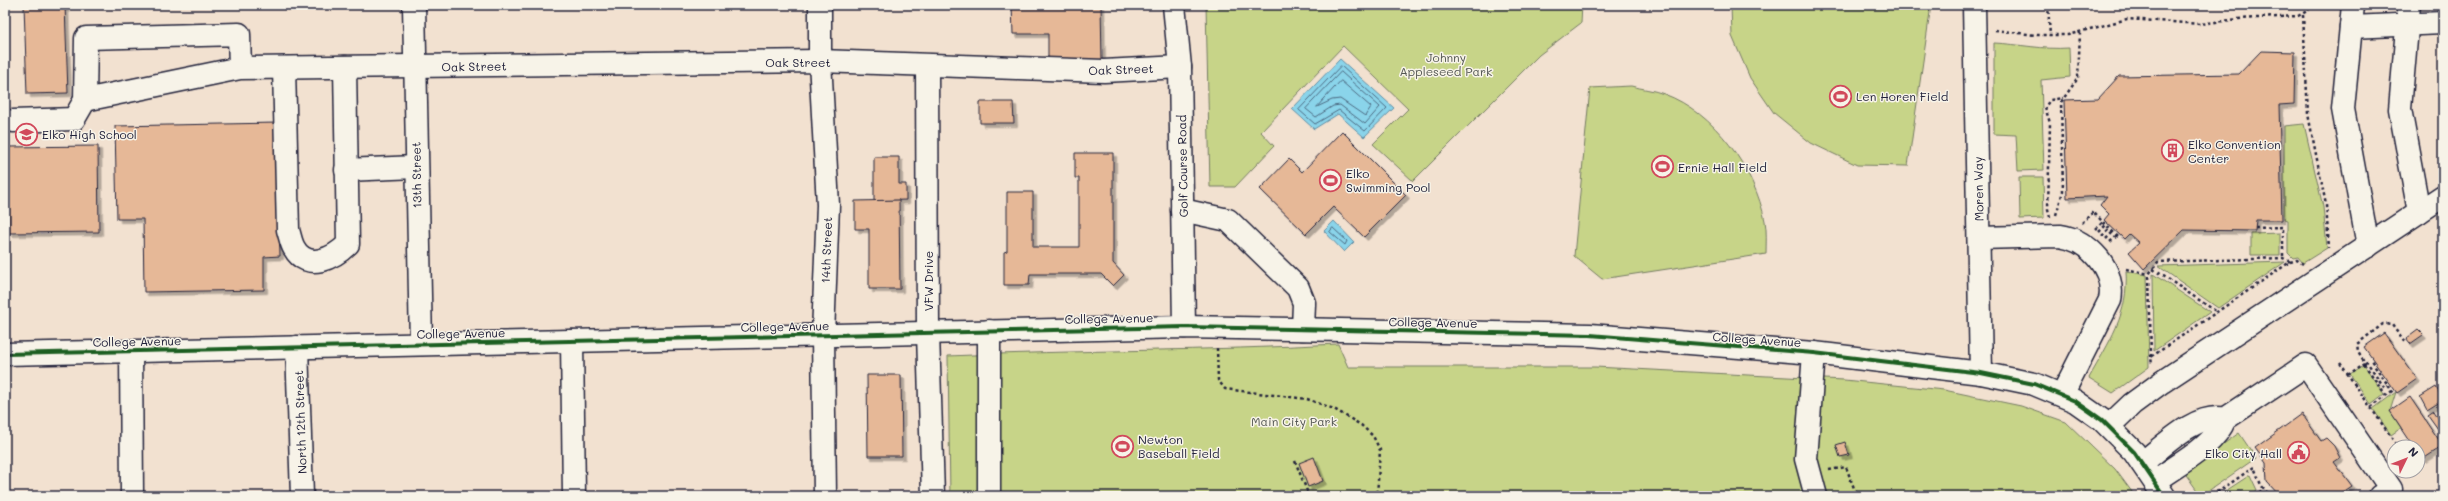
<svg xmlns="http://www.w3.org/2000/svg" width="2448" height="501" font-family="Mali,sans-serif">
<defs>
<filter id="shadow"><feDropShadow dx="3.5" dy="3.5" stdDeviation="0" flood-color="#0004"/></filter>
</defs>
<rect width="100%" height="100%" fill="#f2e1d0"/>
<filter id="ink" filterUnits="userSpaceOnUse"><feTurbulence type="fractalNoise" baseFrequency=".025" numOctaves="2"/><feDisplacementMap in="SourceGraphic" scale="8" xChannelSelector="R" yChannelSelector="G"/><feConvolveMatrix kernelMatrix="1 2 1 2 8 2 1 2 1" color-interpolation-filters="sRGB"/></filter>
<g filter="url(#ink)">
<g fill="#c7d488" stroke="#747b62">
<path d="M1206,5H1582L1581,23L1539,55L1413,181L1373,144L1408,109L1343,46L1261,132L1274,146L1235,187H1210Z"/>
<path d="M1731,5H1931L1908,166L1857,165L1811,143L1774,113L1750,78L1732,36Z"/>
<path d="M1994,43C2019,44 2043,50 2069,48L2070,77L2041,80L2044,170L2018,171L2016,135L1994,134Z"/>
<path d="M1631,86C1642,89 1654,90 1664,94C1714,112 1755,169 1765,221C1767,231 1766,244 1766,254L1602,279L1574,256L1590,88Z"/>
<path d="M2304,124L2323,207L2327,248L2303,263L2298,257L2293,258L2288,253V220L2284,219V126Z"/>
<path d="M2019,177H2043L2044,218L2020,219Z"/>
<path d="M2280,233V255H2251V234Z"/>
<path d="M2285,262L2218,308L2158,266Z"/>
<path d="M2126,271L2147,275L2149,367L2113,393L2089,378C2109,342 2129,314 2126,271Z"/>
<path d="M2153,274L2210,312L2154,351Z"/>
<path d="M1338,344L1348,367H1595L1844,380L1944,390L2021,406L2066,422L2115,469L2135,496H950L948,356C1078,350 1208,351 1338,344Z"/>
<path d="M2364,365L2384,394L2371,404L2350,374Z"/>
<path d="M2396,392L2390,411L2401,428L2391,435L2373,409Z"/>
<path d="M2239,433L2256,458L2201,496L2184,472Z"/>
<path d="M2250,475L2257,490L2250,496L2240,491L2230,496H2218Z"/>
</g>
<g fill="#8ad4ea" stroke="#608da4">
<path d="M1340,59L1394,108L1364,137L1338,114L1314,129L1292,109Z"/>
<path d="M1334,221L1354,242L1344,252L1324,231Z"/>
</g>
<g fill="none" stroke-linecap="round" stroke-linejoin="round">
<g stroke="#4c6981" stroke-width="1">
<path d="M1341,66L1387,108L1365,131L1339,110L1315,124L1299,110Z"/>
<path d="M1341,72L1380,107L1365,124L1340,105L1333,106L1316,117L1306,109Z"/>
<path d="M1341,81L1371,107L1365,116L1340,99L1332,100L1317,107Z"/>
<path d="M1333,228L1347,241L1345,245L1330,232Z"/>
</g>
</g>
<g fill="#e6b897" stroke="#22223b" filter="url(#shadow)">
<path d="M24,5H65L68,93L27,94Z"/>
<path d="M1012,5H1101L1102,61L1048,62V34H1013Z"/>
<path d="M2261,51L2295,52L2294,104L2279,105L2282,220H2256L2255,231L2184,230L2144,269L2129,252L2139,243L2129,234L2124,239L2104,220L2109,214L2100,205L2107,196L2067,198L2064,100L2098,99L2119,76L2239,74Z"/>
<path d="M980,102H1013L1014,123H980Z"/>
<path d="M277,123L280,256L264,257V290L144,292L143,219H117L115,126Z"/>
<path d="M1342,131L1406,195L1364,237L1333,207L1306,234L1260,189L1289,159L1302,172Z"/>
<path d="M98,146L99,232L9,233L7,147Z"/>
<path d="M1075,153H1113V263L1124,275L1113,286L1101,274H1030L1029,285H1004V252L1007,251V192H1033V247H1079V178H1075Z"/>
<path d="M874,157H899V184H906V200L874,201Z"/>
<path d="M899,200L900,289H869V229H855V201Z"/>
<path d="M2418,330L2423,335L2410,344L2406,339Z"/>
<path d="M2384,333L2417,379L2397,393L2364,347Z"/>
<path d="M867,375H901L902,456H868Z"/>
<path d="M2436,387L2443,400L2427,410L2420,397Z"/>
<path d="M2410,397L2443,446L2423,459L2418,452V447H2414L2390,411Z"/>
<path d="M2434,411L2443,425L2438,429L2428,415Z"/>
<path d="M2302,414L2321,441L2326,438L2334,446L2340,458L2334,462L2352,486L2337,496H2280L2267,482L2266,463L2255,448Z"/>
<path d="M1845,442L1849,455L1840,457L1836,445Z"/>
<path d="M1314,457L1323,481L1308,487L1299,463Z"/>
</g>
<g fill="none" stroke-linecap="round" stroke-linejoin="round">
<defs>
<g id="minor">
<path d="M414,5L421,344"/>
<path d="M820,5V61L828,205L823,335L825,496"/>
<path d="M1174,5L1180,67L1184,327"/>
<path d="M1974,5L1981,373"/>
<path d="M2353,5L2343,109L2368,246"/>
<path d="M2409,5L2400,109L2419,212"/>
<path d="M2351,27L2443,23"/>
<path d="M927,66L928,333L933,496"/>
<path d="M240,68L85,100L86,38L239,34L240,68L820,61L1104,71L1180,67"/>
<path d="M284,68L288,230C290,236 291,243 294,248C307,272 334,258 348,244L345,67"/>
<path d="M13,121L74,119L85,100"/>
<path d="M346,170L416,167"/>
<path d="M1182,210L1228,220L1298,288L1304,303L1303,329"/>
<path d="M1979,238L2060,236C2089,240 2116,270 2110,300L2062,395"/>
<path d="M572,341L574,496"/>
<path d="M297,347L302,496"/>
<path d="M131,351L132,496"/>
<path d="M1814,353L1806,459L1816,496"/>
<path d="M5,354L1184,327L1590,335L1814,353L1981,373L2034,384L2075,401L2102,420L2134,452L2164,496"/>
<path d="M2109,426L2132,404L2162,382L2443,196"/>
<path d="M2142,463C2164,446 2196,412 2225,419"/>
<path d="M2155,481C2178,464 2214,447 2225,419L2306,365L2391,489L2380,496"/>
<path d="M989,496V331"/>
</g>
</defs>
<use href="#minor" stroke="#22223b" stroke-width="25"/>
<g stroke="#22223b" stroke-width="2.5" stroke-dasharray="3 3" stroke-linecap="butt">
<path d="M2048,5L2050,36"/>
<path d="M2303,15L2308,114L2326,205L2329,248"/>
<path d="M1995,30L2035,35H2068L2127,19L2201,24L2238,19L2298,16L2309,10"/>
<path d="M2056,215L2063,191L2061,102L2078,78L2080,33"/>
<path d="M2050,217L2048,209L2050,123L2045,107L2050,100L2063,98"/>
<path d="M2082,223L2093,212L2118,237"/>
<path d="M2255,228L2283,227V258"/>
<path d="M2096,229L2103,222"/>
<path d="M2099,232L2106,225"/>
<path d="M2102,236L2109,229"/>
<path d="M2106,239L2113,232"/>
<path d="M2110,242L2117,236"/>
<path d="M2290,262L2297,260L2303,264"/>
<path d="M2126,269L2149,274"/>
<path d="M2153,269L2217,312"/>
<path d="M1217,348L1218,380L1225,389L1307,399L1334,409L1361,425L1373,436L1380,450L1377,496"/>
<path d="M2151,357L2149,274L2158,262L2283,258L2290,262L2151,357L2152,365"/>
<path d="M2340,363L2398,447"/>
<path d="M2365,363L2367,362L2384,387L2388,385"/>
<path d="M2364,364L2386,395"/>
<path d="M2348,375L2365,363L2358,351L2357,344L2383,324L2392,325L2405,343"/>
<path d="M2371,407L2392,391L2371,360L2372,359"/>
<path d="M1295,461L1309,496"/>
<path d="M1829,470L1846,467L1857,496"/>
<path d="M2212,496L2254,467L2261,485L2270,496"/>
<path d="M2254,496L2264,489"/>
</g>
<use href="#minor" stroke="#f7f3e8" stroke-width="22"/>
<defs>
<path id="cycleway" d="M5,354L1184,327L1590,335L1814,353L1981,373L2034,384L2075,401L2102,420L2134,452L2164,496"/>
</defs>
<use href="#cycleway" stroke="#f7f3e8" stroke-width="6"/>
<use href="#cycleway" stroke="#1b5e20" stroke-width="4"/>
</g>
</g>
<defs>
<symbol id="stadium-ring" viewBox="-11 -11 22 22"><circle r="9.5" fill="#f7f3e8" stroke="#d1495b" stroke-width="1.5"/><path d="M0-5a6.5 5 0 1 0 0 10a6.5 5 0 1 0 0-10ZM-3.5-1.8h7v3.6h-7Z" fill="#d1495b"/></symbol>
<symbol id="school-ring" viewBox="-11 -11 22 22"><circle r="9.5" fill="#f7f3e8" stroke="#d1495b" stroke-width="1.5"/><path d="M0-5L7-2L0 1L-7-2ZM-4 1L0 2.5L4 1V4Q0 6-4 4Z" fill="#d1495b"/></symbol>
<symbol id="building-ring" viewBox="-11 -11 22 22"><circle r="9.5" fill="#f7f3e8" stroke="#d1495b" stroke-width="1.5"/><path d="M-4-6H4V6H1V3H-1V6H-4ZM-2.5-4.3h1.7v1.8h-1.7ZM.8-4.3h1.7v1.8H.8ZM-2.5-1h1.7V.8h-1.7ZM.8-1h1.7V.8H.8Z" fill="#d1495b"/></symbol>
<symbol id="civic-ring" viewBox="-11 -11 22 22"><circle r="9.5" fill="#f7f3e8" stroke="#d1495b" stroke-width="1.5"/><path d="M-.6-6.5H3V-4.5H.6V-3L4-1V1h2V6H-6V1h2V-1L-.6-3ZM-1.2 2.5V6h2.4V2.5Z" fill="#d1495b"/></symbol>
</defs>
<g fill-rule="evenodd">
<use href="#stadium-ring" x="1828" y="84" width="25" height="25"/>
<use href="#school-ring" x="14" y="122" width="25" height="25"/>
<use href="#building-ring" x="2160" y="138" width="25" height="25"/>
<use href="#stadium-ring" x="1650" y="154" width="25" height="25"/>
<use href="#stadium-ring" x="1318" y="168" width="25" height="25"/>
<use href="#stadium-ring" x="1110" y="434" width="25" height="25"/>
<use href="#civic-ring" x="2286" y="440" width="25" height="25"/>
</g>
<g text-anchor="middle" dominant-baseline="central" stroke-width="3" stroke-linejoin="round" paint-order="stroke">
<g font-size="12" fill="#545752" stroke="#f7f3e8">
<text x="1446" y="57">Johnny<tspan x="1446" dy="14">Appleseed Park</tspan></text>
<text x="1294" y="421">Main City Park</text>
</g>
<g font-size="12" fill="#22223b" stroke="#f7f3e8">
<text x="798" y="62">Oak Street</text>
<text transform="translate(474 66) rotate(-1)">Oak Street</text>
<text transform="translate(1121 69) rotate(-2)">Oak Street</text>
<text transform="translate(1182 166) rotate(-91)">Golf Course Road</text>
<text transform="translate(416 175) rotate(-91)">13th Street</text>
<text transform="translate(1978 189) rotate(-91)">Moren Way</text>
<text transform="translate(826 250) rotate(-88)">14th Street</text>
<text transform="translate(928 281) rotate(-90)">VFW Drive</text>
<text transform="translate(1109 318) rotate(-1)">College Avenue</text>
<text transform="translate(1433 322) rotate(1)">College Avenue</text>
<text transform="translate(785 326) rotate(-1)">College Avenue</text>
<text transform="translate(461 333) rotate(-1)">College Avenue</text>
<text transform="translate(1757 339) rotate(4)">College Avenue</text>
<text transform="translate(137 341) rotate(-1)">College Avenue</text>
<text transform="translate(300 422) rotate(-92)">North 12th Street</text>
</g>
<g font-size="12" fill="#22223b" stroke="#f7f3e8" text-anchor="start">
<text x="1856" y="96">Len Horen Field</text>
<text x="42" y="134">Elko High School</text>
<text x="2188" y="144">Elko Convention<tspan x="2188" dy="14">Center</tspan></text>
<text x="1678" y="167">Ernie Hall Field</text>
<text x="1346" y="173">Elko<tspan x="1346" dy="14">Swimming Pool</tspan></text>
<text x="1138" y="439">Newton<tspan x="1138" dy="14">Baseball Field</tspan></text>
<text x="2282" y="453" text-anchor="end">Elko City Hall</text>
</g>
</g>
<rect width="2448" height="501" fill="none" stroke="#f7f3e8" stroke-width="20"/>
<rect x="10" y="10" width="2428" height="481" fill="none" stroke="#22223b" stroke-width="1.5" filter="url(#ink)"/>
<g transform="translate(2406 459) rotate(47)"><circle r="19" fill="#f7f3e8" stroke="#a29fa3"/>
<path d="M0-3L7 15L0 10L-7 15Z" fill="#d1495b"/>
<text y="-6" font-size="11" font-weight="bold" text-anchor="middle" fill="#22223b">N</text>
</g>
</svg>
